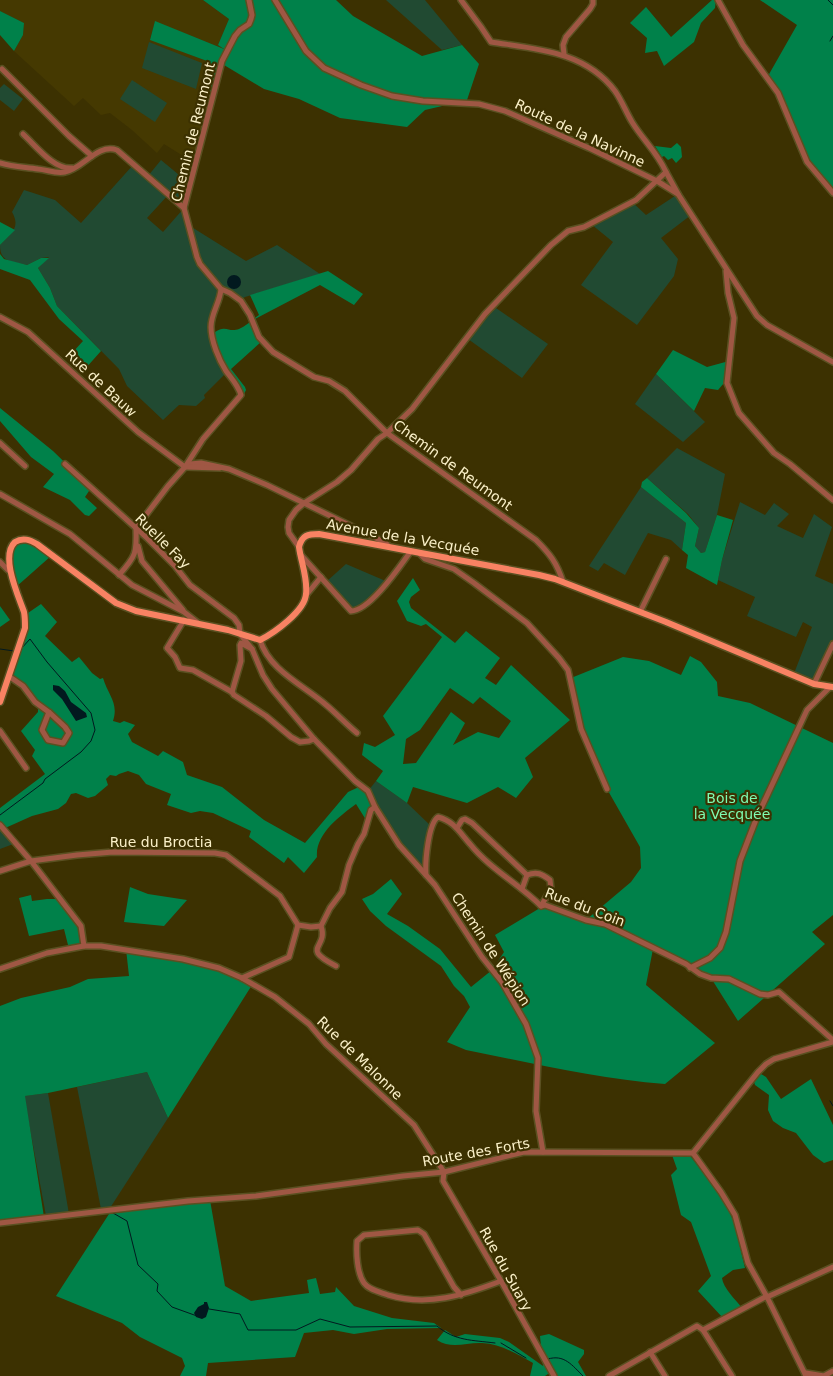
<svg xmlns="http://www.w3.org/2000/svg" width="833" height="1376" font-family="'DejaVu Sans',sans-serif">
<rect width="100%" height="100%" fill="#3c3101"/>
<path fill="#453901" d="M0,0H203L229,19L218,45L227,50L155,22L150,39L207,61L202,81L211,93L196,164L164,144L157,153L132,130L110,113L101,115L83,98L74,106L14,51L23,35L24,23L0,11Z"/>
<g fill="#214a32" fill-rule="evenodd">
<path d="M386,0H425L462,45L442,50Z"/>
<path d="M149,42L202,63L196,89L142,68Z"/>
<path d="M132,80L167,103L155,122L120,99Z"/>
<path d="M4,84L23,99L14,111L0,100V88Z"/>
<path d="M161,160L190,184L184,208L190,226L246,261L277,245L320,274L245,297L240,300L221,289L211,327L227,372L204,395L205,398L196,406L179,405L163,420L127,386L119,369L57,306L50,288L38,268L49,257L41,258L27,265C12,261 0,263 0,245C11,233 21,228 12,212L24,190L55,200L81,223L133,165L148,176ZM169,194L184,208L163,232L147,218Z"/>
<path d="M678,194L691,215L661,238L678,259L674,276L637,325L581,285L613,242L591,224L632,202L646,215Z"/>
<path d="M496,308L548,344L522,378L468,339L481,321Z"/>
<path d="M656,374L705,422L683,442L635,404Z"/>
<path d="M677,448L725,474L717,515L705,552L701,553L695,546L699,528L688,514L647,478Z"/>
<path d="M641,487L686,523L682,550L671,540L648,533L625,575L604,563L598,571L589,566Z"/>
<path d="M740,502L765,515L774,503L789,514L777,526L803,538L814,514L832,527L815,576L833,584V644L814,684L793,676L812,627L803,622L796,637L747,616L755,597L718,580L722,560Z"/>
<path d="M346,564L388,582L366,604L351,611L326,582Z"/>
<path d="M376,781L407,803L432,827L426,870L409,857L368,791Z"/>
<path d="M0,825L16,843L0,849Z"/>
<path d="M147,1072L168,1118L110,1208L101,1209L77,1087Z"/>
<path d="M48,1093L69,1214L46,1216L24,1096Z"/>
</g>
<g fill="#00814a" fill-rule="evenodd">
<path d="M203,0H336L353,16L422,56L462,45L479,64L466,103L451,104L425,110L407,127L340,118L299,99L264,89L224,65L228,51L222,61L211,93L202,81L207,61L150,40L155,21L224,49L218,45L229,19Z"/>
<path d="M712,0H716L715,8L701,23L694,42L664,66L657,51L645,53L647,38L630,23L646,7L671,37Z"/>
<path d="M760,0H833V193L807,162L768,76L797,25Z"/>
<path d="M0,11L24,23L23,35L14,51L0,35Z"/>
<path d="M677,143L681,147L682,157L676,163L672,158L668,160L664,156L662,157L655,146L671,148Z"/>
<path d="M0,222L15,230L0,245Z"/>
<path d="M0,254L4,259L27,265L41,258H49L38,268L50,288L57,306L101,351L85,369L73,352L83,341L59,319L30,280L0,269Z"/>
<path d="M328,271L363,294L354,305L320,285L253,320L262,341L231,369L245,387L246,390L244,394L226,370L212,334C227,323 227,333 239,329C246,326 253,319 259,315L250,295Z"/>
<path d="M673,350L707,367L729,361L724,383L718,390L705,388L694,411L656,374Z"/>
<path d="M0,408L53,451L91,488L85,497L97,508L89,516L85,515L70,500L43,487L54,474L31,457L0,421Z"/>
<path d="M647,478L686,513L699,528L695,546L701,553L705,552L717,515L733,520L722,560L717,585L686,568L688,555L682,550L686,523L641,487L642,482Z"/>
<path d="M20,541H29L51,556L16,587L11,553L12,549Z"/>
<path d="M413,578L420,590L411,597L409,602L411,608L455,643L466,631L500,658L485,678L496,685L511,665L570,720L525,758L533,777L516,798L498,787L467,803L413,787L407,803L376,781L383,771L362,755L364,743L375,747L395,735L383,716L442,637L426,624L421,626L407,621L397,601ZM450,688L473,704L480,697L511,721L499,738L478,732L453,745L465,723L451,712L416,763L403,764L406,739L420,730Z"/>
<path d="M41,604L57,622L45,636L72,662L79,657L92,673L100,679L103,678C108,695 119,703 113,721L120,723L124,721L135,725L128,734L132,742L158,756L163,751L183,762L187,775L222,787L264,820L305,843L348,792L361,786L373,801L368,823L356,804C340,816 315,834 317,857L304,873L288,857L284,863L249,837L251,831L213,813L200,811L191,813L167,805L171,794L146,784L139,775L128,771L119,774L116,776L110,775L106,779L108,785L95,796L88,798L76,793L71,794L66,803L58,809L32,816L3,829L0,825V808L45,774L32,756L35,750L21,731L38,712V704L23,686L10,677L28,630V613Z"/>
<path d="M0,606L10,620L0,627Z"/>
<path d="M690,656L701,662L717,682L718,696L750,703L833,743V915L812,932L825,944L738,1021L711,978L653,949L646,985L715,1043L665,1084C598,1079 532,1063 466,1050L447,1042L470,1007L464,996L454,986L441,966L386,926L370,911L362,899L373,894L391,879L402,894L387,914L408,926L440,949L471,987L492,970L504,952L495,935L545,905L586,920L631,882L641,868L640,847L607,789L581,729L571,678L623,657L649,661L681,675Z"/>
<path d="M130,887L148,894L187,900L164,926L124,922Z"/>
<path d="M31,895L32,901L47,899H60L81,926L84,946L69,949L64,929L29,936L19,898Z"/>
<path d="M126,949L152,953L222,970L252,985L168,1118L147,1072L48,1093L25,1096L44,1217L0,1220V1006L21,998L70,987L88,979L129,976Z"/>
<path d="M761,1074L766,1077L781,1099L811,1079L833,1125V1160L824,1163L813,1155L796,1133L783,1128L773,1121L768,1110L769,1095L755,1085L754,1082Z"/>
<path d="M672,1155L691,1157L722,1197L734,1222L745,1268L733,1270L722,1278C723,1288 736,1300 742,1308L723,1318L698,1291L711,1276L691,1222L681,1215L671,1175L677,1169Z"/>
<path d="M210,1200L225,1286L251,1301L309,1293L307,1280L316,1278L320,1294L335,1292L336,1287L354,1306L392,1318L434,1323L441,1328L387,1329L354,1334L333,1330L304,1333L295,1357L208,1363L206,1376H180L185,1366L182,1358L140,1337L122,1323L56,1296L109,1214Z"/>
<path d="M445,1330L456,1337L465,1334L500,1338L509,1342L543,1366L540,1336L549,1334L584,1350V1354L578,1362L586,1376H555L551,1372L545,1376H530L533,1363C517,1354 501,1344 482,1343C467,1342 452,1350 437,1340Z"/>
</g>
<g fill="#02191f">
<circle cx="234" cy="282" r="7"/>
<path d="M53,685L59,686L65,691L71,702L86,713L87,717L76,721L62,699L53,690Z"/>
<path d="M204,1302H207L209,1308L206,1317L202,1319L196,1317L194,1313L198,1307L204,1304Z"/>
</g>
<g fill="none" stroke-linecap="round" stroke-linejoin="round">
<g stroke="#02191f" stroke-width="1">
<path d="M828,0L833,5"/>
<path d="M830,41L833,36"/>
<path d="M0,649L14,651"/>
<path d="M0,815L43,783L45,779L81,752L91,741L95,730L91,713L47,662L30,639L20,650"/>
<path d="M830,1101L833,1106"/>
<path d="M113,1213L127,1221L138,1265L158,1284L157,1291L172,1307L197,1316"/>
<path d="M209,1309L240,1314L248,1330H296L320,1319L350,1327L437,1326C455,1341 472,1340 495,1343"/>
<path d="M501,1343L526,1358"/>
<path d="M548,1359C564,1354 572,1365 583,1376"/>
</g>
<defs>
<g id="minor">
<path d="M249,0L252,15L251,19L249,24L240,30L235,36L222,61L184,208L197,257L200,264L221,289L230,293L241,301L250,315L259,337L273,352L314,377L329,381L345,391L387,433L536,540C550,554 557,563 563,582"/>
<path d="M275,0L306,51L324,68L361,85L392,96L423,101L479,104L505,111L589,148L657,181L678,194L757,316L767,325L833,362"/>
<path d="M718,0L743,45L778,93L807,162L833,193"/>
<path d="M564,54L563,45L566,37L590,9L593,4V0"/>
<path d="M2,69L69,136L92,156"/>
<path d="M23,134C36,146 54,170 72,168"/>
<path d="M0,163C13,167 25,167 38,169C48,170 56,174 65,172C83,169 97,143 117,150L184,208"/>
<path d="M666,172L678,194"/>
<path d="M726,271L728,293L734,318L727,383L739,413L774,453L790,464L833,500"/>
<path d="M0,317L28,332L138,432L185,467"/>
<path d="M0,443L25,466"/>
<path d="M65,464L147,538L175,566L190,585L234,618L239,625L240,634L252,649L263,675L272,689L314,739L355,781L368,791L375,807L399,845L435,885L482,957L502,982L526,1024L538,1058L536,1111L543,1152"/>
<path d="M188,465L190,464L201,463L229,469L267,485L386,543L389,547"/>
<path d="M185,467L220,468"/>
<path d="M0,494L70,534L132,585L184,612L198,623"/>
<path d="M136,528L168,486L185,467L203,439L241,395C238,385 232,379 226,371C219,360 211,341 211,327C211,313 220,303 221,289"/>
<path d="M138,546L142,561L183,610"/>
<path d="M299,547L289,533L288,527L289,520L296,510L304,503L337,482L351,470L378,439L387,433L412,409L485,314L551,245L568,231L584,227L636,200L666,172C657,152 643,140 632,122C626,112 622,101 615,91C585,51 536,49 491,42L481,27L461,0"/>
<path d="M419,553L425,559L454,569L474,583L527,623L559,658L568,670L581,729L607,789"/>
<path d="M300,554L351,611C370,611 400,566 411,551"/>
<path d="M0,562L8,570"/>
<path d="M119,575C136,556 137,553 136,528"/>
<path d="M307,594L321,577"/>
<path d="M640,612L666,559"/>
<path d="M184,620L167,648L175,657L180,668L193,670L232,692L234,695L266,716L291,737L300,742L309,741L314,739"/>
<path d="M260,640C269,670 303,685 325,704C336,713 346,724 357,733"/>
<path d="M10,677L23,686L35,702L50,713L65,727L69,733L63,743L48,740L42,730L49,712"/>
<path d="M814,684L833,644"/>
<path d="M232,692L241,661L240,645L241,643L252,649"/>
<path d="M0,731L26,768"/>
<path d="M0,825L31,861L81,926L84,946"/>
<path d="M457,828L462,820L465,819L472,823L527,875L522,889"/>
<path d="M0,871L31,861L77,855L113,852L215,853L226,855L280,896L298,925L311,927L321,926"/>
<path d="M426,875C425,863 428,824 438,817C454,821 460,833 470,844C490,869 519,884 541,906L545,905L586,920L605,924L686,964L700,974L711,978L729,979L760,994L768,995L779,992L833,1040"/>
<path d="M527,875C537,871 542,874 550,880L551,889L541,906"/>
<path d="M336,966C299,947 329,949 321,926L330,908L342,892L349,865L358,844L364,834L371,810L375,807"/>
<path d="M690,968L710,958L720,948L726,932L740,861L757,817L807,710L830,687"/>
<path d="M0,969L47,953L84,946H101L183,959L219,968L242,978L275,997L309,1024L326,1044L414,1125L444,1172L443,1181L501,1281L554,1376"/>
<path d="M242,978L289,957L298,925"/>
<path d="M693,1153L721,1192L735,1215L748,1263L767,1297L806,1376"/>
<path d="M693,1153L758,1072L766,1064L774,1059L833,1042"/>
<path d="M0,1223L188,1201L256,1196L403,1176L444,1172L524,1152L693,1153"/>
<path d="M461,1295L454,1287L424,1234L418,1230L364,1235L357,1241C356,1253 357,1273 364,1283C369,1290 380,1292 388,1295C428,1307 464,1295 501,1281"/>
<path d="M767,1297L833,1267"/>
<path d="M703,1330L767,1296"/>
<path d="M650,1352L665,1376"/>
<path d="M806,1373L824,1376L833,1371"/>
<path d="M609,1376L697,1326L703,1330L732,1376"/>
</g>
<path id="major" d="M0,702L25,628C25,622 25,617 24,612C18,595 0,556 15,542C23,537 30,540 37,544L116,603L136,611L228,630L260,640C274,633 305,611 306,594C308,579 301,562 299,547C302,535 308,534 319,534L539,575L555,579L666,622L814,684L833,687"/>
</defs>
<use href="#minor" stroke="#5a5021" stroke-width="8"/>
<use href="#major" stroke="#5a5021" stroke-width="9"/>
<use href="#minor" stroke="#9f5744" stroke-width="5"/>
<use href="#major" stroke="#f88263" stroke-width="6"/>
</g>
<g text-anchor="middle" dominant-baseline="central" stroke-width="4.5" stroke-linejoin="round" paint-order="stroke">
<g font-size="14" fill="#faf0c8" stroke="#3c3101">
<text transform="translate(193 132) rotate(-76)">Chemin de Reumont</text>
<text transform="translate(580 133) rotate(25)">Route de la Navinne</text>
<text transform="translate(101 383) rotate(43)">Rue de Bauw</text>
<text transform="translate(453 465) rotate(36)">Chemin de Reumont</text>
<text transform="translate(403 537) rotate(10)">Avenue de la Vecquée</text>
<text transform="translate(163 541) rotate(45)">Ruelle Fay</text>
<text x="161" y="842">Rue du Broctia</text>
<text transform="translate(585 907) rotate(21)">Rue du Coin</text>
<text transform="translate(491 949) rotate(57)">Chemin de Wépion</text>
<text transform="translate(360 1058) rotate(44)">Rue de Malonne</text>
<text transform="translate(476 1152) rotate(-10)">Route des Forts</text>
<text transform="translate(506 1269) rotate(61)">Rue du Suary</text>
</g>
<g font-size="14" fill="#7ffcb2" stroke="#3c3101">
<text x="732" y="798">Bois de<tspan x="732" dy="16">la Vecquée</tspan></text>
</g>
</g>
</svg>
